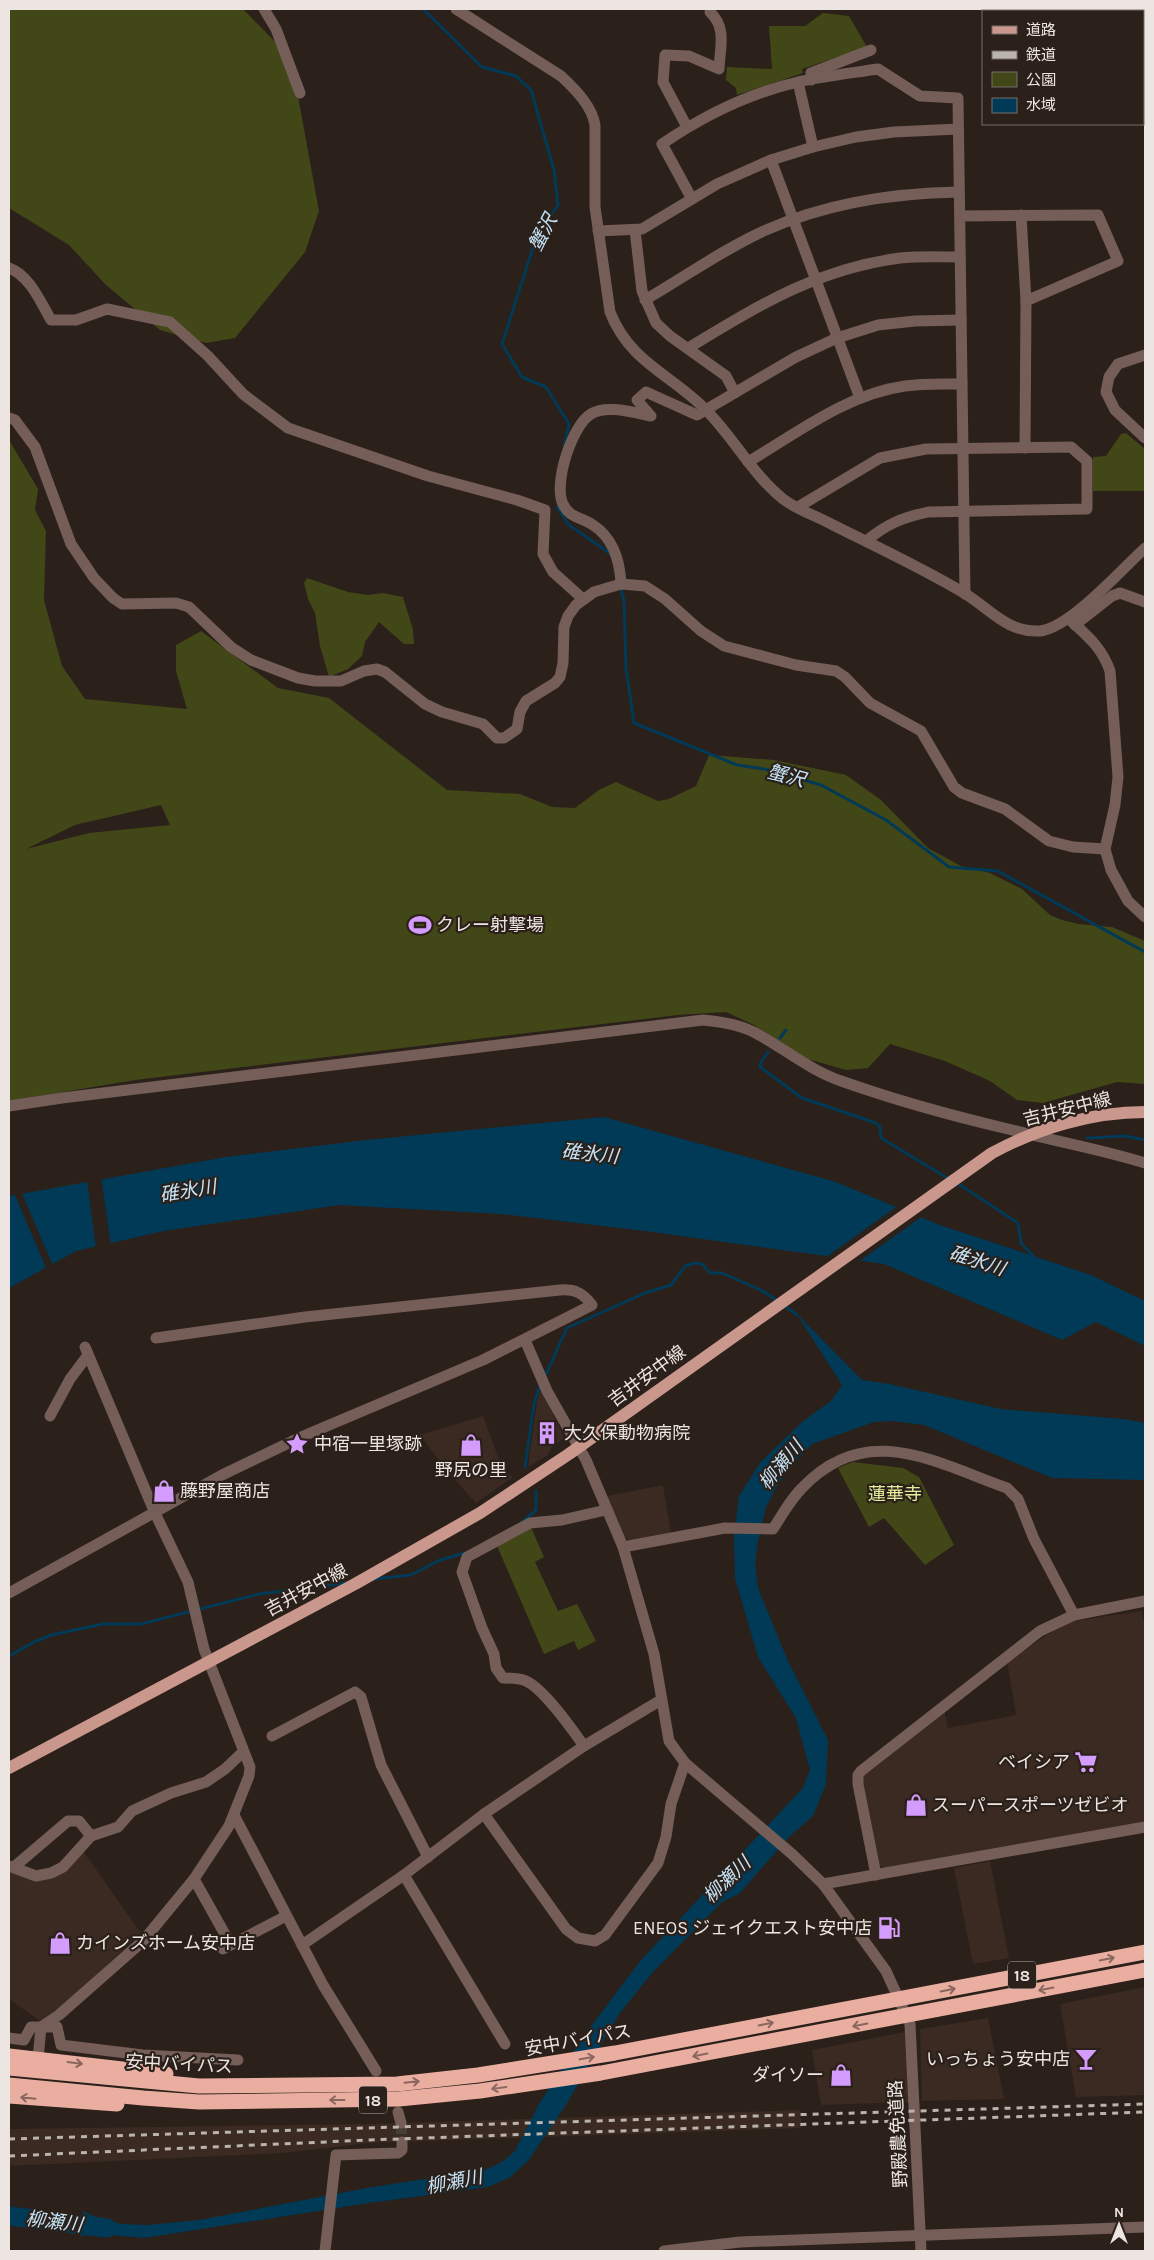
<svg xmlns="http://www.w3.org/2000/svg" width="1154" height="2260" font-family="Karla,'Noto Sans JP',sans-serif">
<rect width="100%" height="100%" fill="#2b201a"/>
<g fill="#3a2a21">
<path d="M541,1388L564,1438L551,1448L548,1455L528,1467L537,1402Z"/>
<path d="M483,1416L503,1470L513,1477L476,1503L447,1471L420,1435Z"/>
<path d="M663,1485L671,1533L632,1541L624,1537L607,1496Z"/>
<path d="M1142,1611L1145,1630V1822L884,1869L879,1865L861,1776L944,1709L948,1728L1016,1715L1007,1661L1067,1622Z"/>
<path d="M83,1851L141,1933L54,2014L40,2021L9,1999V1872L34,1880Z"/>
<path d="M990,1861L1009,1958L973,1964L954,1868Z"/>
<path d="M1145,1987V2095L1076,2097L1060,2004Z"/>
<path d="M988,2018L1004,2099L922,2101L920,2029Z"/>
<path d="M905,2032L909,2102L821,2105L812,2050Z"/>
<path d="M800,2110L802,2128L369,2143L283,2153L9,2166V2129L369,2124Z"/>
</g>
<g fill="#424717" fill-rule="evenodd">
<path d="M9,9H243L291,58L319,211L305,252L235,338L206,343L160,330L106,285L69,245L9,208Z"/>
<path d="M823,13L849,16L867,47L802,69L803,73L737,95L736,88L726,80L727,67L772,69L769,26H805Z"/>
<path d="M1126,433L1145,449V491H1093V457L1106,456L1121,434Z"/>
<path d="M9,440L38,489L35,510L46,531L44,600L62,666L85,699L187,709L176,671V645L201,631L278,688L329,698L447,790L520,794L552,807L575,808L599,790L616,782L658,801L669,799L696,786L709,755L774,760L846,775L881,800L928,848L961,866L990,873L1022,889L1050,915L1062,920L1078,924L1112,927L1145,941V1084L1117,1082L1043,1103L1017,1100L990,1081L945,1061L890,1044L868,1068L846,1070L808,1059L754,1025L726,1012L678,1015L135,1080L9,1101ZM161,805L170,825L89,833L26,849L75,825Z"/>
<path d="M307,578L348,592L368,595L383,593L403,597L413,630L414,644H404L379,622L365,642L362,656L348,669L329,677L320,646L315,613L308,599L304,583Z"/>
<path d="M853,1462L903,1468L919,1477L954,1545L925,1565L884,1518L869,1527L838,1468Z"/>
<path d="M531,1527L544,1557L535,1562L558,1611L577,1604L596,1641L578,1650L574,1641L544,1654L497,1546Z"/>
</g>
<g fill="#003a56">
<path d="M604,1117L836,1182L940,1225L1091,1275L1145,1301V1346L1096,1322L1062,1340L884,1264L645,1231L501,1214L339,1205L164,1231L76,1251L9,1288V1196L226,1157L366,1140Z"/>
<path d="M796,1313L862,1380L889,1384L1001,1409L1124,1419L1145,1423V1480L1052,1478L924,1425L893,1421L874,1422L812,1444L796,1460L778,1484L766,1507L758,1541L755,1563L758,1588L788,1661L828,1740L826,1784L813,1816L789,1837L739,1894L722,1902L653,1972L619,2014L566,2105L528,2161L509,2178L488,2187L369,2203L144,2238L100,2234L80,2236L83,2211L100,2219L122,2224L148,2225L199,2220L372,2187L485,2170L502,2162L515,2151L539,2104L583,2037L641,1960L803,1788L810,1770L796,1718L758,1657L735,1578L734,1536L739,1496L760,1463L802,1422L832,1400L842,1385Z"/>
</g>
<g fill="#2b201a">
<path d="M101,1177L111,1246L96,1249L87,1180Z"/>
<path d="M21,1191L53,1266L47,1270L14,1193Z"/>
<path d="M899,1205L924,1215L857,1263L825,1258Z"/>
</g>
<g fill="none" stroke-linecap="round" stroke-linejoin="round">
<g stroke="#003a56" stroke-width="3">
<path d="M423,9L482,67L516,76L531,90L554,170L558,205L536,238L502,344L522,377L546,387L569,424L564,446"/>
<path d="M557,507L569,525L611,554"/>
<path d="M620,586L624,601L626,668L634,723L737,765L770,770L821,785L886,820L949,867L998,871L1145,952"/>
<path d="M780,1038L786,1030"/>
<path d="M768,1052L761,1062L760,1067L802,1098L876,1123L880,1127L881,1138L949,1179"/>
<path d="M1087,1138L1126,1136L1145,1140"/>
<path d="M957,1183L1018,1223L1021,1243L1035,1258"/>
<path d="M784,1305L797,1315"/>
<path d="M546,1374L567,1328L645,1293L671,1285L685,1266L695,1263L702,1264L710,1273H722L763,1291L779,1302"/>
<path d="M525,1467L534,1404L540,1385"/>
<path d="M521,1523L536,1510V1491"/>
<path d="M374,1579L411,1575L440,1560L465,1553"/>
<path d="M9,1656L34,1642L51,1635L103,1624H141L259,1594L345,1583"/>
</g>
<path stroke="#003a56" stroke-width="19" d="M9,2216L107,2228"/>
<path stroke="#483e38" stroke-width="11" stroke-dasharray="11 5.5" stroke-linecap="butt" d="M401,2123L402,2142"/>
<g stroke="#755d58" stroke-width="11">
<path d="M264,9L276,29L300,93"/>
<path d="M456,9L561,76C575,89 592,106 595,125V207L610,312C630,363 671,374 706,410C734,438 752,474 783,499C797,510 817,516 833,525C877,547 922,568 964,593C989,608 1007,633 1040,631C1070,628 1122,569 1145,548"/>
<path d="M811,80V73L871,50"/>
<path d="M798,82L813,147"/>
<path d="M687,127L663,82L665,55L689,56L719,69C720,47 727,28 710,12"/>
<path d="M771,160L860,398"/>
<path d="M692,199L662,144C703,116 750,93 798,82C825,76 852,73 878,69L920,96L958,98L965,594"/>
<path d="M1021,215L1026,301L1025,448"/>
<path d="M960,216L1098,215L1118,261L1026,301"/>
<path d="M635,230L642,291L656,323L670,336L726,376L735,393"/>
<path d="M598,231L642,229L717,184L771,160L813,147L856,137L894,132L958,129"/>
<path d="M9,268C30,276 40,301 51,320H76L107,309L170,322L208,356L243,394L288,428L428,476L517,500L545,510L543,554L553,572L583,599"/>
<path d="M645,300C683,278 727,247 766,230C827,203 894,193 959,192"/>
<path d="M688,348C758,306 816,269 900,258C920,256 940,257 960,257"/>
<path d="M1145,355L1118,364L1109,377L1106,392L1115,410L1145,438"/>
<path d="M9,418L15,420L35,447L71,544L94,578L113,598L122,604L176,603L189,607L231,647L251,660L298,678L315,681H341L364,671L377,669L385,672L425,704L442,712L483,724L497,738H504L517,729L520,712L526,701L555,683L560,677L563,663L564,627L568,616L576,605L594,592L604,589L621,584L645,586L665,599L701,631L724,646L796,665L836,671L845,677L870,703L921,731L954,787L962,793L1005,809L1049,841L1073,847L1105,849"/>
<path d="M748,462C797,433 847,394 905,386C924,383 943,384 962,384"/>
<path d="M798,507L880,458L926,449L1071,447L1087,461V509L928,512C901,518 887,524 866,541"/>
<path d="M621,584C620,562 613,538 593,525C582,517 569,518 563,504C553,484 572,425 591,414C607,404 635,413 651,416L637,400L646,392L697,415L796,357L837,338L878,325L915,321L961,320"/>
<path d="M1069,619C1086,635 1102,647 1110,671L1118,777L1115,805L1105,849L1111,870L1128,901L1145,917"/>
<path d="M1075,625L1112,596L1120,593L1145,602"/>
<path d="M9,1106L62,1098L703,1020C723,1022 743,1025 761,1036C789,1052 813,1072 844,1082C898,1101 953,1116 1008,1129C1054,1141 1100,1149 1145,1163"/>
<path d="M525,1340L547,1391L586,1460L623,1547L654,1654L669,1741L685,1763L792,1854L823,1884L886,1971L910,2024L921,2251"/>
<path d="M50,1416L70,1379L88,1355"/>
<path d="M623,1547L725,1528L773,1529C782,1515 790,1500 802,1488C866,1420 934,1462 1007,1488L1018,1499L1034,1539L1074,1615"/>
<path d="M9,1593L222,1475L301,1437L483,1360L592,1305C583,1293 575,1289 560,1290L305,1317L156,1338"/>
<path d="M272,1736L355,1692L361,1697L381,1765L428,1857"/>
<path d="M584,1746C572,1729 544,1689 526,1681C519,1678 510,1678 503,1678L496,1668L494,1654L482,1628L462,1572L467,1557L530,1523L562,1520L606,1510"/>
<path d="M484,1814L566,1929L578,1938L595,1941L605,1935L658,1863L666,1837L671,1804L685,1763"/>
<path d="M234,1815L323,1985L376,2071"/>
<path d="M9,1866L36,1876L51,1873L63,1867L91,1836L118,1827L132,1811L171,1793L206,1782L225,1769L243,1752"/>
<path d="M14,1867L68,1821H79L91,1836"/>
<path d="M404,1875L505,2044"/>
<path d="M876,1875L858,1784V1775L861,1771L1040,1631L1074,1615L1145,1601"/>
<path d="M194,1879L231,1945"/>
<path d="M823,1884L1145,1827"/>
<path d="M302,1945L404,1875L484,1814L584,1746L661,1700"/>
<path d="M223,1949L286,1916"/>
<path d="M9,2038L24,2040L31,2027H57L61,2045L143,2055L238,2060"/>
<path d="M38,2059L41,2027L59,2015L143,1941L194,1879L229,1826L249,1776L250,1767L204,1649L188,1582L155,1513L85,1347"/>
<path d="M398,2112L401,2123"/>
<path d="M325,2251L336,2155L398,2153L402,2150V2142"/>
<path d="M664,2251L740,2242L1145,2227"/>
</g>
<path stroke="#c9978c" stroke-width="12" d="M9,1768L355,1584L480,1513L569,1454L992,1153C1038,1128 1092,1112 1145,1112"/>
<g stroke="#eaaea1" stroke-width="15">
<path d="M9,2056L166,2074"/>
<path d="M9,2068L199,2086L397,2084L478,2075L615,2053L1145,1952"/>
<path d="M9,2085L143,2098L199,2102L399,2099L480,2091L601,2073L1145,1970"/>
<path d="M9,2096L117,2104"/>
</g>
<g stroke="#bbb3ae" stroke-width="3" stroke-dasharray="6 6" stroke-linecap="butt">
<path d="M9,2139L1145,2104"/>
<path d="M9,2156L369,2140L1145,2112"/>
</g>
</g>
<defs><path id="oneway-shaft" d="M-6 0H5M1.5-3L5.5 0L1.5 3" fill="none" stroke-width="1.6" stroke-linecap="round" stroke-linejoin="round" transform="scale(1.25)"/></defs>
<g stroke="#8a675e">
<use href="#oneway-shaft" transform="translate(1107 1959) rotate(-11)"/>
<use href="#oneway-shaft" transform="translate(1046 1989) rotate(169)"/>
<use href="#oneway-shaft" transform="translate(948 1990) rotate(-11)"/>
<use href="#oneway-shaft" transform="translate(766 2024) rotate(-11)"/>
<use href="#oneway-shaft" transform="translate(860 2025) rotate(169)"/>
<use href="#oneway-shaft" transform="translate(700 2055) rotate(169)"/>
<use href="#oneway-shaft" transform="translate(587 2058) rotate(-10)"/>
<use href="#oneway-shaft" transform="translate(75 2063) rotate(7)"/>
<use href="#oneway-shaft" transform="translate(412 2082) rotate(-6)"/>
<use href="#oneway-shaft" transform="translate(499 2088) rotate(172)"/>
<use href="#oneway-shaft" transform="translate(28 2098) rotate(-174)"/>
<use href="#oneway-shaft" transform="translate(337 2100) rotate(180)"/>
</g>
<defs>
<symbol id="stadium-bare" viewBox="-9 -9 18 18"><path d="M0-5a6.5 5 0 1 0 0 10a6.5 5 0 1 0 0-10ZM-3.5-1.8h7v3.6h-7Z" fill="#d49cfc" stroke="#2b201a" stroke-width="2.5" paint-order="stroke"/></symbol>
<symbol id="building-bare" viewBox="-9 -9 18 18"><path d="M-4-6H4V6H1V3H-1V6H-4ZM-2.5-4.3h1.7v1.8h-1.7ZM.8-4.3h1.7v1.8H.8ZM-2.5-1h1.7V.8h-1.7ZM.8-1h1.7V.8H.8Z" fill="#d49cfc" stroke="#2b201a" stroke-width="2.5" paint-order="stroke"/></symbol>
<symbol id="sight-bare" viewBox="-9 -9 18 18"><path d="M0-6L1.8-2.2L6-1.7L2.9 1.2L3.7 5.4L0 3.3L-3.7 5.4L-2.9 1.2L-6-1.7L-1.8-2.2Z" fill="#d49cfc" stroke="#2b201a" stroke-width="2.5" paint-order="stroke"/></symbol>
<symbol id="shop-bare" viewBox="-9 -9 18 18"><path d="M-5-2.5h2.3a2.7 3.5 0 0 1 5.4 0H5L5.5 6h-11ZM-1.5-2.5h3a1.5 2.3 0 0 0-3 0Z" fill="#d49cfc" stroke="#2b201a" stroke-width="2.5" paint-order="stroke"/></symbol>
<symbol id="supermarket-bare" viewBox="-9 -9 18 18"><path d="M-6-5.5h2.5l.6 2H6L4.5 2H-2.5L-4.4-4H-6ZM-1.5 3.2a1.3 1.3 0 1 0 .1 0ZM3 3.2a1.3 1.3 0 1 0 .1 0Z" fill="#d49cfc" stroke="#2b201a" stroke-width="2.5" paint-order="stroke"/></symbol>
<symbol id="fuel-bare" viewBox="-9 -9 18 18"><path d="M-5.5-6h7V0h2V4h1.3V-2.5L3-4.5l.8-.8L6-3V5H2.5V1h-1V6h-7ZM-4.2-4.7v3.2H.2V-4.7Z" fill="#d49cfc" stroke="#2b201a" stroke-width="2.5" paint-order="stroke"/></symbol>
<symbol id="bar-bare" viewBox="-9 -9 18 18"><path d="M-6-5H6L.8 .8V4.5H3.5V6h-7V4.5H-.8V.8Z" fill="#d49cfc" stroke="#2b201a" stroke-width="2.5" paint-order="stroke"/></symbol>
</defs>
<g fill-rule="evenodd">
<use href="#stadium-bare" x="404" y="909" width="32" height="32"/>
<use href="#building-bare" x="531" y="1417" width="32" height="32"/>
<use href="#sight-bare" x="281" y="1428" width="32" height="32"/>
<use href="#shop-bare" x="455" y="1429" width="32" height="32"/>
<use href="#shop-bare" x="148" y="1475" width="32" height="32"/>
<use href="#supermarket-bare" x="1070" y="1746" width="32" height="32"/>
<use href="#shop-bare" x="900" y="1789" width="32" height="32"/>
<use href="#fuel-bare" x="873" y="1912" width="32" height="32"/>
<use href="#shop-bare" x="44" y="1927" width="32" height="32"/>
<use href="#bar-bare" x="1070" y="2043" width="32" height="32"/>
<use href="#shop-bare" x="825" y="2059" width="32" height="32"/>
</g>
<g text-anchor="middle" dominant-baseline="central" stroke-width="4.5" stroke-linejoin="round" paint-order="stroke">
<g fill="#2b201a" stroke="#b3aaa5" stroke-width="1">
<rect x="1008" y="1961.5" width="28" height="27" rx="4"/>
<rect x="359" y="2086.5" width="28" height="27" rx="4"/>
</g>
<g font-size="16" font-weight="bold" fill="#ede5e1">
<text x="1022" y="1975">18</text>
<text x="373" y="2100">18</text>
</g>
<g font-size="18" fill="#ede5e1" stroke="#2b201a" text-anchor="start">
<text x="436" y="925">クレー射撃場</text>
<text x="564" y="1433">大久保動物病院</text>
<text x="314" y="1444">中宿一里塚跡</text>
<text x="471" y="1470" text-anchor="middle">野尻の里</text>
<text x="180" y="1491">藤野屋商店</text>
<text x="1070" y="1762" text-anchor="end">ベイシア</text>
<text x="932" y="1805">スーパースポーツゼビオ</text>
<text x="872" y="1928" text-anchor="end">ENEOS ジェイクエスト安中店</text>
<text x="76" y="1943">カインズホーム安中店</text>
<text x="1070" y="2059" text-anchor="end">いっちょう安中店</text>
<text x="824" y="2075" text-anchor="end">ダイソー</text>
</g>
<g font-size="18" fill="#ede5e1" stroke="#2b201a">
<text transform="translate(1067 1109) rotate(-14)">吉井安中線</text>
<text transform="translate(647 1376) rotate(-36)">吉井安中線</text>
<text transform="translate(306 1590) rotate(-28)">吉井安中線</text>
<text transform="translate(578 2040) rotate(-10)">安中バイパス</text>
<text transform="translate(179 2064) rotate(3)">安中バイパス</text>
<text transform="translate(898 2134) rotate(-93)">野殿農免道路</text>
</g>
<g font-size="18" fill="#e3ed9c" stroke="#2b201a">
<text x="895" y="1494">蓮華寺</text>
</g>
<g font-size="19" font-style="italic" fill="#c5e3f6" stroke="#2b201a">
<text transform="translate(543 233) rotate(-62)">蟹沢</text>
<text transform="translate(786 776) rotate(15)">蟹沢</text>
<text transform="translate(590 1154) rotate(6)">碓氷川</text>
<text transform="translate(188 1191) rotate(-9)">碓氷川</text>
<text transform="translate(977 1261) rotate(18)">碓氷川</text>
<text transform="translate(781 1465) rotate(-50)">柳瀬川</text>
<text transform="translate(727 1880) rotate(-44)">柳瀬川</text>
<text transform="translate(454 2182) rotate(-11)">柳瀬川</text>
<text transform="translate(54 2222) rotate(7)">柳瀬川</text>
</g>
</g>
<rect width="1154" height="2260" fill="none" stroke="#ede5e1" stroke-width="20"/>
<rect x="982" y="10" width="162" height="115" fill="#2b201a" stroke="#796f6a"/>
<rect x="992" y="26" width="25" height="8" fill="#c9978c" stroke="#796f6a"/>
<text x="1026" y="35" font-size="15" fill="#ede5e1">道路</text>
<rect x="992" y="51" width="25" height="8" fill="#bbb3ae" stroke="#796f6a"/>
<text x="1026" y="60" font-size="15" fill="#ede5e1">鉄道</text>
<rect x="992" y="72" width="25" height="15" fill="#424717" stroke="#796f6a"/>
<text x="1026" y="85" font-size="15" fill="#ede5e1">公園</text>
<rect x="992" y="98" width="25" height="15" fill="#003a56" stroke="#796f6a"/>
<text x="1026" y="110" font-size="15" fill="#ede5e1">水域</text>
<g transform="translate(1119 2225)" stroke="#2b201a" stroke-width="4" paint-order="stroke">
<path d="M0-4L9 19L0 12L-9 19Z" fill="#ede5e1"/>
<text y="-8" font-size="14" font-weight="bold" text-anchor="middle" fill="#ede5e1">N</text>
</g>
</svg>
